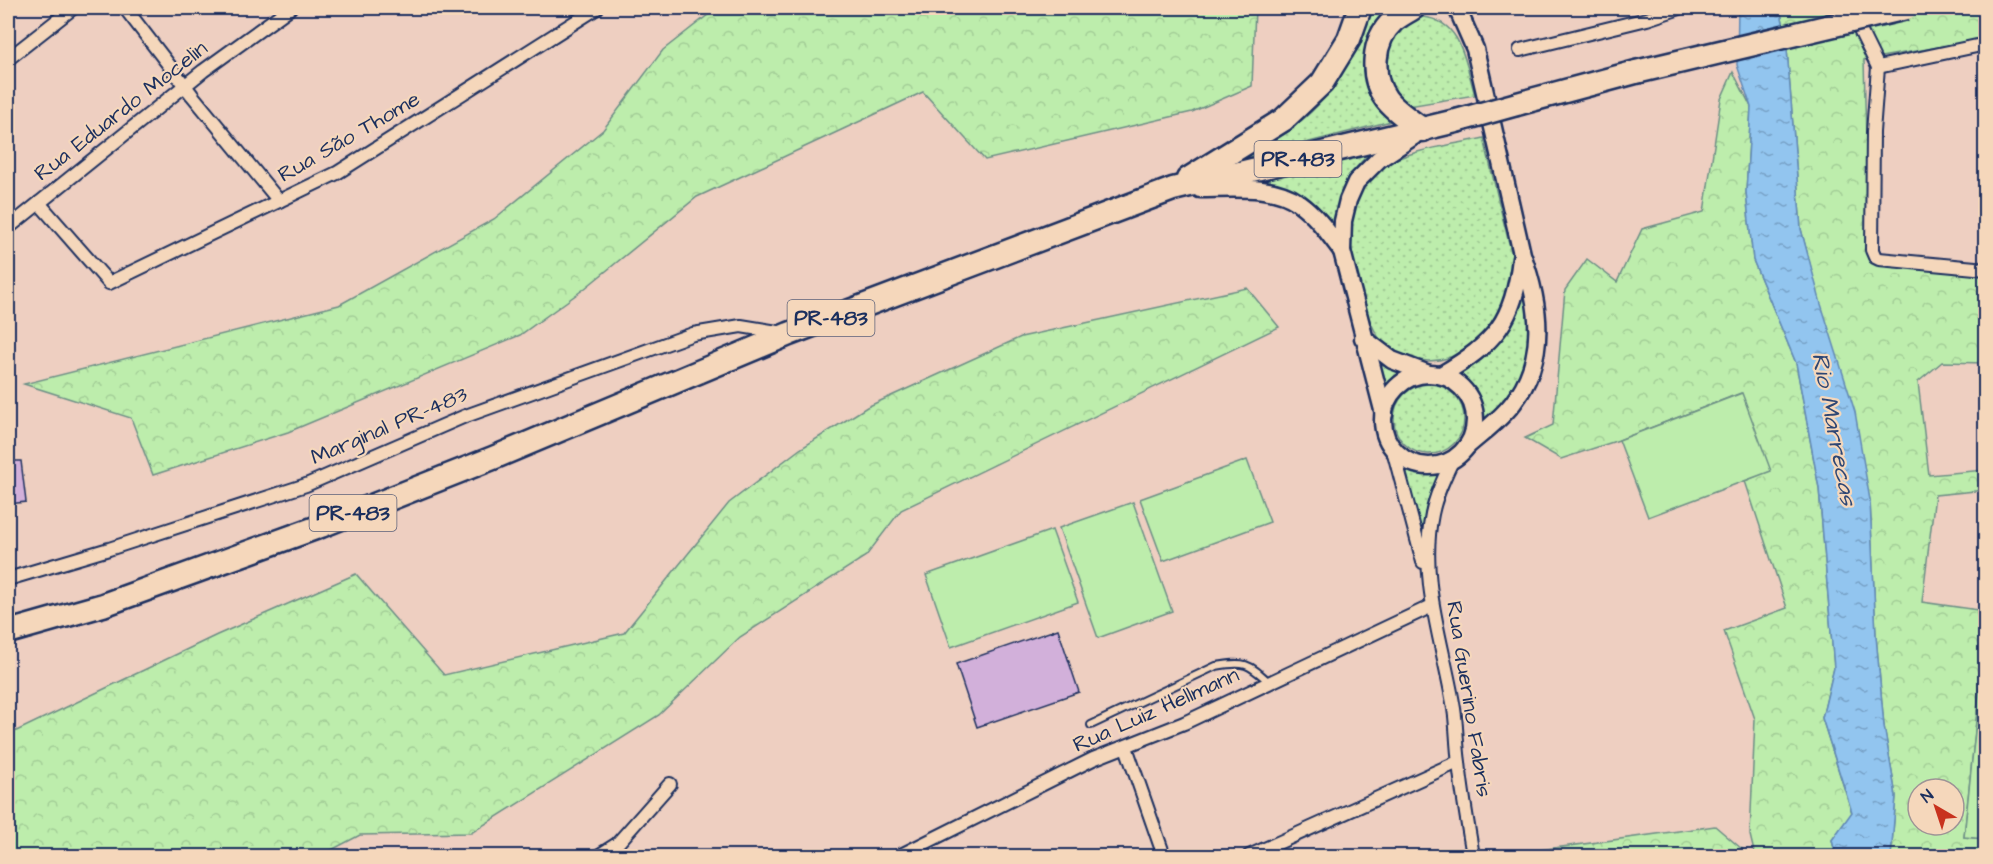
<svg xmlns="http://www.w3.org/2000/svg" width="1993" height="864" font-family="'Architects Daughter',sans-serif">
<defs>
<pattern id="grass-dots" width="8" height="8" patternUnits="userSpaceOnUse" patternTransform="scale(1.5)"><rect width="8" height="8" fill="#bdedac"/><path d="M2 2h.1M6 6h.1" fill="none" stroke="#a2cc96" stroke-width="1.8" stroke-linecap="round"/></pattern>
<pattern id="forest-crowns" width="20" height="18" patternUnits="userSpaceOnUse" patternTransform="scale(1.5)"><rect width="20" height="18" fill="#bdedac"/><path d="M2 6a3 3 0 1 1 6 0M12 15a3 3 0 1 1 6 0" fill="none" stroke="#a2cc96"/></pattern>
<pattern id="water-ripples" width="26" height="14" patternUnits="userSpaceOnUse" patternTransform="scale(1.5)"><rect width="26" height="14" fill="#92c5ef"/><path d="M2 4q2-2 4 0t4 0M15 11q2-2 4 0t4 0" fill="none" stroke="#76a0c5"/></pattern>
</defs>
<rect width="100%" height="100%" fill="#eecfc1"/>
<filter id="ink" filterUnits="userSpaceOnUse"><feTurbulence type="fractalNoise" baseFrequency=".0167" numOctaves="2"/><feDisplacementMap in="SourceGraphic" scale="12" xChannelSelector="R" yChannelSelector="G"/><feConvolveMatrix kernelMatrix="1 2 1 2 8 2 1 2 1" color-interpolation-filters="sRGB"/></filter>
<g filter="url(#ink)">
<g fill="url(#grass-dots)" stroke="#6c8e85" stroke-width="1.5">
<path d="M1370,8H1389L1391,9L1378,106L1391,121L1239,160C1311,125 1348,84 1370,8Z"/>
<path d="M1423,17C1463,21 1465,64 1475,95L1409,106L1390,90C1388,80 1384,66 1385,56C1388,36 1403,21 1423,17Z"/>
<path d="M1484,138C1491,169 1498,200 1506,231C1508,242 1514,256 1513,267C1511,297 1496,326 1471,344C1464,349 1456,355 1448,358C1422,366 1389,357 1376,333C1366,315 1360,292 1356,272C1351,252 1347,230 1352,209C1356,194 1367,177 1379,168C1405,150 1453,145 1484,138Z"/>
<path d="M1370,153C1339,181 1340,201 1338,240L1254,181Z"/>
<path d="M1526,271L1531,352L1514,391L1479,430C1485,405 1475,384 1452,374L1466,367Z"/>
<path d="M1369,349L1410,372L1394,382L1384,395Z"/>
<circle cx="1429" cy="419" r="35"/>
<path d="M1403,465L1421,471L1440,469L1430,499L1421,537Z"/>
</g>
<g fill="url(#forest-crowns)" stroke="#6c8e85" stroke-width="1.5" fill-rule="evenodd">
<path d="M761,8H1255L1252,86L1192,112L985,160L923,92L697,197L584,289L520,335L288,432L153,475L131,418L24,384L339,305L494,219L603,130L663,50L713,11H749Z"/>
<path d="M1780,8H1985V39L1864,60L1869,260L1985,274V363L1942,362L1918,382L1929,475L1985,470V490L1935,495L1922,602L1985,611V635L1964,837L1985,839V856H1891L1896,796L1884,726L1876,636L1870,500L1801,229L1786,36ZM1918,789H1954V825H1918Z"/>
<path d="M1733,72L1751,107L1746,192L1753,260L1796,363L1819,488L1834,668L1822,718L1852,813L1832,840L1836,856H1755L1750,835L1755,719L1724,631L1787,608L1745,481L1770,470L1741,393L1619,440L1561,459L1525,438L1553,425L1565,290L1587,259L1617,282L1642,229L1704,212L1721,99Z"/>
<path d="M1247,288L1279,327L901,510L866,556L740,637L659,715L471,833L360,835L320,856H8V735L217,635L356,574L444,675L624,633L729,503L800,449L867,407L1021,337Z"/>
<path d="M1715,826L1750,856H1496Z"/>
</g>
<g fill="#bdedac" stroke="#6c8e85" stroke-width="1.5">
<path d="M1742,393L1771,471L1648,517L1619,440Z"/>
<path d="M1247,460L1270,522L1163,561L1140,499Z"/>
<path d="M1133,502L1172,611L1098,638L1059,528Z"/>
<path d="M1052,530L1078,602L951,647L926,575Z"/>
<path d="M1985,635V839L1964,837Z"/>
</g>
<path fill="url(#water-ripples)" stroke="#6289b5" stroke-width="1.5" d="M1738,8H1780L1786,36L1801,229L1821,304L1855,412L1870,500L1876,636L1884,726L1896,796L1891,856H1836L1832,840L1852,812L1822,718L1834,668L1819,488L1796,363L1753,260L1746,192L1751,107L1737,65Z"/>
<g fill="#d2b0da" stroke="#1b2f5e" stroke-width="1.5">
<path d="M8,461H21L26,502L8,504Z"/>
<path d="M1058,629L1079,692L977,727L956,664Z"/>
</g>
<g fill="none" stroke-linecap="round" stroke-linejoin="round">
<defs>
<path id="lane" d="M1091,725L1216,666C1245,661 1248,663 1269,682"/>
<g id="street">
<path d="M125,8L192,95L279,201"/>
<path d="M1849,8L1878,67"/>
<path d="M1520,50L1647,19L1680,8"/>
<path d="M8,59L73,8"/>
<path d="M1878,67L1873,132L1872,250L1875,257L1879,259L1986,269"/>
<path d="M1878,67L1986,44"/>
<path d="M39,203L109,283L337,173L597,8"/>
<path d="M8,228L203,71L290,8"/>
<path d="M1392,446L1423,562"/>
<path d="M1453,459C1445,476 1436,494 1432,514C1419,578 1442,640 1453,703C1457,722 1456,742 1459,762C1462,793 1468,825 1473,856"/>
<path d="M8,579L109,549L306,485L463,417L693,334L741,326L784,333"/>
<path d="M1126,747L1164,856"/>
<path d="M598,856L617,844L670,784"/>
<path d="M899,856L1093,759L1184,723L1432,606"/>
<path d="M1249,856L1458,762"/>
</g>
<g id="secondary">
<path d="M1457,8L1475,49L1522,254C1540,304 1548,358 1513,403C1500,420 1482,433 1466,447"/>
<path d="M1200,189C1230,189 1274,184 1299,203C1317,216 1329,234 1342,251"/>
<path d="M1363,338L1392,360L1429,374"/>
<circle cx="1429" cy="420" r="46"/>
<path d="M1441,375C1495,343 1514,322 1521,258"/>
<path d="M1384,414L1342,251L1343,221L1348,200L1356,182L1379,159L1414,136"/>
</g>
<g id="highway">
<path d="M1413,8C1407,12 1399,16 1393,21C1372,40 1370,77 1386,99C1395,111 1411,121 1423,130"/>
<path d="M1517,104L1636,72"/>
<path d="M1188,179L1283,120L1322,83L1349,39L1360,8"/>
<path d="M8,632L103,605L321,526L493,458L789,334L1173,189L1456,121"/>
</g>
</defs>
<use href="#lane" stroke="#1b2f5e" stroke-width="10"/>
<use href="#street" stroke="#1b2f5e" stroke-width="16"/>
<use href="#secondary" stroke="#1b2f5e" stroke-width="21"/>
<use href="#highway" stroke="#1b2f5e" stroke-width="27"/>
<use href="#lane" stroke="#f5d7bb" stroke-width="6"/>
<use href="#street" stroke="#f5d7bb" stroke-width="12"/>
<use href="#secondary" stroke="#f5d7bb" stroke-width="16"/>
<use href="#highway" stroke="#f5d7bb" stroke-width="22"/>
<defs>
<g id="highway-bridge">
<path d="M1636,72L1906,8"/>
<path d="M1456,121L1517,104"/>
</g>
</defs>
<use href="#highway-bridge" stroke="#1b2f5e" stroke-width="27" stroke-linecap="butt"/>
<use href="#highway-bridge" stroke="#f5d7bb" stroke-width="22"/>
</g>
</g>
<g text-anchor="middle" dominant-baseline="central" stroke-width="4.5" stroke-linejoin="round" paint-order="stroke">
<g fill="#f5d7bb" stroke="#5c617a" stroke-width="1.5">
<rect x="1254.5" y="141" width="87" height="36" rx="4.5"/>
<rect x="787.5" y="300" width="87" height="36" rx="4.5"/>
<rect x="309.5" y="495" width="87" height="36" rx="4.5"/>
</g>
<g font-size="21" font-weight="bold" fill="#1b2f5e">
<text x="1298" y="159">PR-483</text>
<text x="831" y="318">PR-483</text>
<text x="353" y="513">PR-483</text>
</g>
<g font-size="22" fill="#1b2f5e" stroke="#f5d7bb">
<text transform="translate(121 111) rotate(-38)">Rua Eduardo Mocelin</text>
<text transform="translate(349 137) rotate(-30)">Rua São Thome</text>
<text transform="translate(389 426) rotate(-23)">Marginal PR-483</text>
<text transform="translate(1469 699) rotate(81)">Rua Guerino Fabris</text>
<text transform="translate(1156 710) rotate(-24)">Rua Luiz Hellmann</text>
</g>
<g font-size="24" font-style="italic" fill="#2d4674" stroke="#f5d7bb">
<text transform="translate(1834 429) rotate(79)">Rio Marrecas</text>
</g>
</g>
<rect width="1993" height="864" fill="none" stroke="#f5d7bb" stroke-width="30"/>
<rect x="15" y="15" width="1963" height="834" fill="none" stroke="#1b2f5e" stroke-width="2" filter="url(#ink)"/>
<g transform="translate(1936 807) rotate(321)"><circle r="28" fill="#f5d7bb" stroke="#9e9496" stroke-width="1.5"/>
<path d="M0-4.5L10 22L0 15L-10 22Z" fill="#c8321e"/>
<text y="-9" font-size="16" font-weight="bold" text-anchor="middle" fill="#1b2f5e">N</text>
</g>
</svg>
